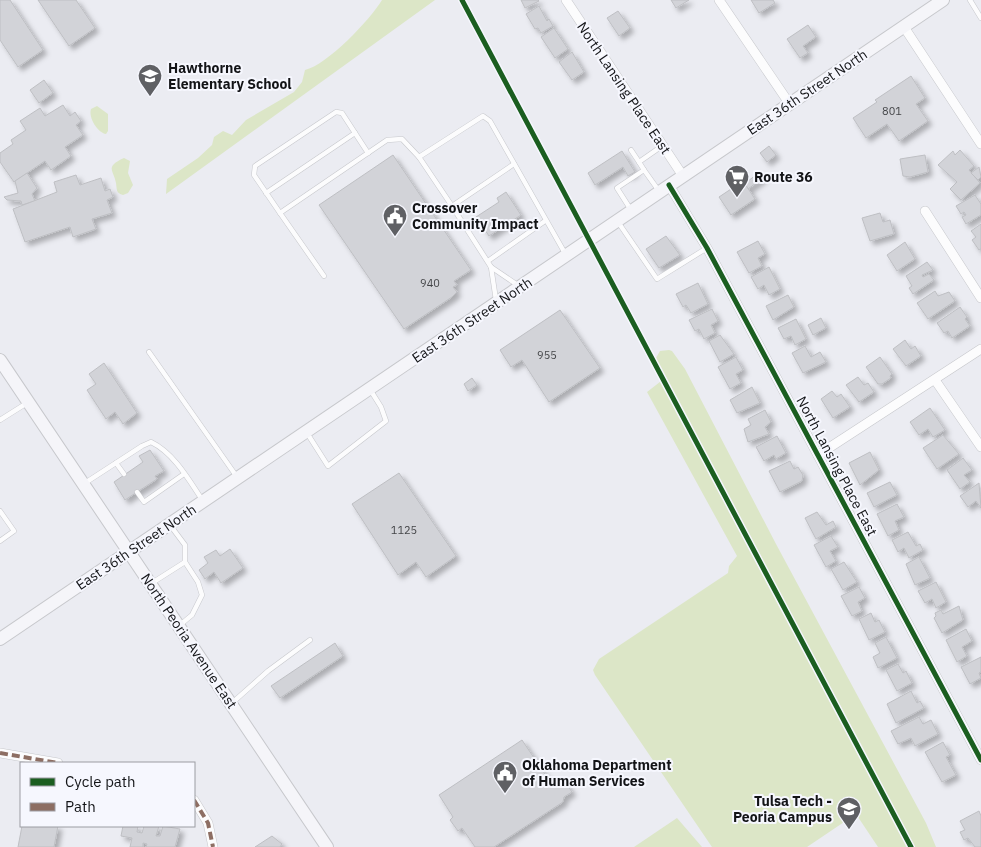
<svg xmlns="http://www.w3.org/2000/svg" width="981" height="847" font-family="'IBM Plex Sans',sans-serif">
<defs>
<filter id="shadow"><feDropShadow dx="4" dy="4" stdDeviation="2.5" flood-color="#0004"/></filter>
</defs>
<rect width="100%" height="100%" fill="#ebecf2"/>
<g fill="#dce6c7">
<path d="M382,0H435L166,194L167,179L198,158L212,145L214,137L223,131L232,135L246,120L294,92L302,82L305,70C327,65 370,20 382,0Z"/>
<path d="M97,106L108,114V131L106,134C98,133 88,118 91,109Z"/>
<path d="M124,158L130,161L128,173L133,185L128,193L123,195C116,193 117,190 116,183C114,170 104,167 124,158Z"/>
<path d="M669,350L672,351L685,369L776,544L926,823L936,847H878L856,814L807,847H712L595,675L593,670L599,659L728,573L729,566L737,556L647,392L665,378L656,358L660,351Z"/>
<path d="M677,818L702,847H634Z"/>
</g>
<g fill="#d2d3d8" stroke="#bebfc3" filter="url(#shadow)">
<path d="M0,0H10L43,50L18,67L0,40Z"/>
<path d="M38,0H76L95,28L69,46Z"/>
<path d="M521,0H538L539,1L525,8Z"/>
<path d="M671,0H689L676,8Z"/>
<path d="M751,0H773L775,3L759,13Z"/>
<path d="M539,6L547,21L549,19L553,26L541,33L538,28L535,29L526,14Z"/>
<path d="M618,11L630,28L619,36L607,18Z"/>
<path d="M808,25L816,37L803,46L808,53L800,58L787,39Z"/>
<path d="M554,28L568,49L555,58L541,37Z"/>
<path d="M572,52L584,72L572,80L559,62Z"/>
<path d="M911,76L925,98L916,104L928,121L899,141L887,124L866,138L853,118L877,102L875,100Z"/>
<path d="M44,80L53,93L39,103L30,90Z"/>
<path d="M63,105L70,116L75,112L81,121L76,125L83,135L65,147L71,156L51,170L45,161L14,182L0,162V153L13,144L11,140L26,130L20,121L40,108L45,116Z"/>
<path d="M769,146L776,155L767,162L760,153Z"/>
<path d="M960,150L974,166L969,170L980,183L961,200L950,189L957,182L938,165L953,151L955,155Z"/>
<path d="M622,151L635,172L628,176L623,167L595,185L588,173Z"/>
<path d="M393,155L471,270L454,281L457,285L453,287L457,292L452,297L404,329L319,205Z"/>
<path d="M925,155L928,172L910,177L903,176L900,159Z"/>
<path d="M979,167L981,177L978,180L971,173Z"/>
<path d="M760,172L763,178L748,189L744,184Z"/>
<path d="M27,173L37,188L32,194L35,201L22,205L21,201L7,200L4,197L18,193L15,181Z"/>
<path d="M76,175L80,185L101,178L105,191L110,189L113,197L107,200L112,213L92,219L96,229L73,237L70,227L25,242L13,209L57,192L54,182Z"/>
<path d="M743,181L755,199L731,215L719,197Z"/>
<path d="M506,192L521,215L489,236L476,217L499,202L497,198Z"/>
<path d="M975,195L981,204V215L966,224L962,217L966,215L964,212L961,214L956,206Z"/>
<path d="M880,213L883,222L890,220L894,234L870,241L862,218Z"/>
<path d="M981,224V249L979,250L972,240L976,237L971,231Z"/>
<path d="M666,236L680,255L659,268L646,249Z"/>
<path d="M758,241L765,254L758,258L762,266L749,273L737,252Z"/>
<path d="M905,242L915,259L897,271L887,255Z"/>
<path d="M927,262L933,270L922,275L923,277L929,274L934,280L913,294L909,288L912,286L906,276Z"/>
<path d="M769,267L780,289L769,295L764,285L758,289L751,277Z"/>
<path d="M698,283L708,304L691,313L686,305L683,307L676,294Z"/>
<path d="M935,291L938,296L949,292L955,301L928,319L917,303Z"/>
<path d="M788,295L794,307L773,320L766,306Z"/>
<path d="M960,307L967,317L965,319L970,326L952,338L948,331L944,333L937,323Z"/>
<path d="M712,309L718,321L711,325L715,333L704,339L699,329L695,331L689,320Z"/>
<path d="M560,310L600,368L549,402L522,360L511,367L500,350Z"/>
<path d="M821,318L826,328L813,335L808,325Z"/>
<path d="M796,319L806,339L795,345L791,336L784,339L778,328Z"/>
<path d="M720,335L734,354L720,362L709,341Z"/>
<path d="M905,340L911,349L915,346L921,356L906,366L893,349Z"/>
<path d="M805,346L811,357L820,352L826,362L803,373L792,353Z"/>
<path d="M736,357L743,370L736,374L741,383L730,389L718,367Z"/>
<path d="M880,357L892,374L890,376L891,378L882,384H878L866,367Z"/>
<path d="M104,363L137,413L123,424L115,412L106,419L87,390L96,384L89,374Z"/>
<path d="M858,377L864,385L868,383L874,392L859,402L846,385Z"/>
<path d="M472,378L477,385L468,391L464,384Z"/>
<path d="M752,387L760,403L737,413L730,400Z"/>
<path d="M832,391L837,397L841,394L850,407L833,418L821,399Z"/>
<path d="M930,408L945,430L933,437L928,429L919,435L910,422Z"/>
<path d="M765,410L771,422L765,427L769,434L748,442L744,429L751,425L748,419Z"/>
<path d="M943,435L959,454L937,469L923,448Z"/>
<path d="M777,436L786,453L776,459L774,455L764,461L756,447Z"/>
<path d="M150,450L164,471L155,476L157,479L125,500L114,482L143,462L139,456Z"/>
<path d="M870,452L879,470L860,485L849,463Z"/>
<path d="M963,458L972,470L964,475L970,482L960,489L947,470Z"/>
<path d="M790,461L794,469L798,467L803,475L802,481L780,492L769,471Z"/>
<path d="M399,473L456,556L426,577L416,562L398,575L352,504Z"/>
<path d="M890,482L897,495L874,507L867,493Z"/>
<path d="M979,483L981,508L976,501L968,507L960,496Z"/>
<path d="M897,504L904,517L895,521L899,530L888,536L877,514Z"/>
<path d="M817,512L826,525L833,521L836,527L816,539L805,518Z"/>
<path d="M908,532L916,546L920,544L923,550L909,558L904,548L898,552L892,540Z"/>
<path d="M831,536L838,547L830,551L836,561L826,567L814,545Z"/>
<path d="M230,549L243,568L221,583L214,572L205,579L199,570L208,563L204,557L216,550L220,556Z"/>
<path d="M919,557L930,578L915,585L906,564Z"/>
<path d="M844,562L857,582L843,590L831,569Z"/>
<path d="M936,582L946,602L936,608L932,599L925,603L918,591Z"/>
<path d="M859,587L865,598L858,602L862,611L852,616L841,596Z"/>
<path d="M959,606L963,620L942,633L934,618L936,616L935,613L941,610L943,614Z"/>
<path d="M871,613L875,622L879,620L885,632L869,640L859,619Z"/>
<path d="M966,629L972,641L962,647L967,656L957,662L946,640Z"/>
<path d="M886,637L897,658L878,668L873,657L880,653L875,643Z"/>
<path d="M335,643L343,656L280,698L271,686Z"/>
<path d="M981,657V672L979,673L981,678L970,684L961,667Z"/>
<path d="M898,664L903,673L906,671L912,683L897,691L886,670Z"/>
<path d="M911,691L917,703L920,701L924,708L896,723L887,704Z"/>
<path d="M919,717L923,724L931,720L938,734L915,746L911,738L898,744L891,731Z"/>
<path d="M522,740L551,783L562,777L572,792L564,797L563,802L494,847H475L462,828L458,831L450,820L453,817L439,795Z"/>
<path d="M943,742L950,755L946,757L956,775L942,782L925,752Z"/>
<path d="M979,811L981,816V847H975L968,838L964,840L960,832L965,830L960,821Z"/>
<path d="M22,826H58L54,847H18Z"/>
<path d="M123,826H138L137,832L142,833L144,826H159L156,836H160L163,826L180,829L175,847H146L147,844L143,843V847H130L132,838L121,836Z"/>
<path d="M272,836L282,844L280,847H255Z"/>
</g>
<g fill="none" stroke-linecap="round" stroke-linejoin="round">
<defs>
<g id="lane">
<path d="M970,0L981,18"/>
<path d="M631,150L639,162"/>
<path d="M419,157L452,206L514,164"/>
<path d="M644,170L639,162L662,146"/>
<path d="M266,193L355,133"/>
<path d="M452,206L491,267L496,300"/>
<path d="M631,210L617,188L644,170L659,191"/>
<path d="M280,213L254,175L255,166L336,112L342,113L368,153"/>
<path d="M618,222L657,279L707,248"/>
<path d="M488,261L545,221"/>
<path d="M491,267L519,286"/>
<path d="M324,276L280,213L387,140L402,139L419,157L483,116L490,121L566,255"/>
<path d="M149,352L237,477"/>
<path d="M0,420L27,403"/>
<path d="M307,433L328,466L386,421L381,407L371,391"/>
<path d="M116,463L124,474"/>
<path d="M85,483L142,446L151,442C174,453 189,480 203,501"/>
<path d="M137,492L144,502L184,474"/>
<path d="M0,511L14,531L0,541"/>
<path d="M170,525L185,545V562L198,582L202,595L192,615L180,625"/>
<path d="M152,583L185,562"/>
<path d="M232,703L268,671L310,640"/>
</g>
<g id="street">
<path d="M566,0L683,176"/>
<path d="M719,0L789,103"/>
<path d="M904,27L981,144"/>
<path d="M669,185L707,248L981,760"/>
<path d="M925,211L981,298"/>
<path d="M935,380L981,447"/>
<path d="M818,455L981,349"/>
<path d="M0,753L58,763"/>
<path d="M194,800L208,823L213,847"/>
</g>
<g id="secondary">
<path d="M0,360L327,847"/>
<path d="M0,639L943,0"/>
</g>
</defs>
<use href="#lane" stroke="#c7c8cc" stroke-width="5.5"/>
<use href="#street" stroke="#c7c8cc" stroke-width="10"/>
<use href="#secondary" stroke="#c7c8cc" stroke-width="14"/>
<use href="#lane" stroke="#fcfcfd" stroke-width="4.5"/>
<use href="#street" stroke="#fcfcfd" stroke-width="9"/>
<use href="#secondary" stroke="#f5f5f9" stroke-width="12"/>
<g stroke="#8d6e63" stroke-width="4" stroke-dasharray="8 4" stroke-linecap="butt">
<path d="M0,753L58,763"/>
<path d="M194,800L208,823L213,847"/>
</g>
<defs>
<g id="cycleway">
<path d="M462,0L911,847"/>
<path d="M669,185L707,248L981,760"/>
</g>
</defs>
<use href="#cycleway" stroke="#f6f7fe" stroke-width="8"/>
<use href="#cycleway" stroke="#1b5e20" stroke-width="5"/>
</g>
<defs>
<symbol id="school-pin" viewBox="-11 -11 22 30"><path d="M0 17L-7.5 6A9.5 9.5 0 1 1 7.5 6Z" fill="#5f6064" stroke="#f6f7fe"/><path d="M0-5L7-2L0 1L-7-2ZM-4 1L0 2.5L4 1V4Q0 6-4 4Z" fill="#fff"/></symbol>
<symbol id="supermarket-pin" viewBox="-11 -11 22 30"><path d="M0 17L-7.5 6A9.5 9.5 0 1 1 7.5 6Z" fill="#5f6064" stroke="#f6f7fe"/><path d="M-6-5.5h2.5l.6 2H6L4.5 2H-2.5L-4.4-4H-6ZM-1.5 3.2a1.3 1.3 0 1 0 .1 0ZM3 3.2a1.3 1.3 0 1 0 .1 0Z" fill="#fff"/></symbol>
<symbol id="civic-pin" viewBox="-11 -11 22 30"><path d="M0 17L-7.5 6A9.5 9.5 0 1 1 7.5 6Z" fill="#5f6064" stroke="#f6f7fe"/><path d="M-.6-6.5H3V-4.5H.6V-3L4-1V1h2V6H-6V1h2V-1L-.6-3ZM-1.2 2.5V6h2.4V2.5Z" fill="#fff"/></symbol>
</defs>
<g fill-rule="evenodd">
<use href="#school-pin" x="136" y="62" width="28" height="38"/>
<use href="#supermarket-pin" x="723" y="163" width="28" height="38"/>
<use href="#civic-pin" x="381" y="202" width="28" height="38"/>
<use href="#civic-pin" x="491" y="759" width="28" height="38"/>
<use href="#school-pin" x="835" y="795" width="28" height="38"/>
</g>
<g text-anchor="middle" dominant-baseline="central" stroke-width="4" stroke-linejoin="round" paint-order="stroke">
<g font-size="11" fill="#444548">
<text x="892" y="111">801</text>
<text x="430" y="283">940</text>
<text x="547" y="355">955</text>
<text x="404" y="530">1125</text>
</g>
<g font-size="14" font-weight="bold" fill="#131417" stroke="#f6f7fe" text-anchor="start">
<text x="168" y="68">Hawthorne<tspan x="168" dy="16">Elementary School</tspan></text>
<text x="754" y="177">Route 36</text>
<text x="412" y="208">Crossover<tspan x="412" dy="16">Community Impact</tspan></text>
<text x="522" y="765">Oklahoma Department<tspan x="522" dy="16">of Human Services</tspan></text>
<text x="832" y="801" text-anchor="end">Tulsa Tech -<tspan x="832" dy="16">Peoria Campus</tspan></text>
</g>
<g font-size="14" fill="#131417" stroke="#f6f7fe">
<text transform="translate(624 88) rotate(56)">North Lansing Place East</text>
<text transform="translate(807 92) rotate(-34)">East 36th Street North</text>
<text transform="translate(472 320) rotate(-34)">East 36th Street North</text>
<text transform="translate(837 466) rotate(62)">North Lansing Place East</text>
<text transform="translate(136 547) rotate(-34)">East 36th Street North</text>
<text transform="translate(189 641) rotate(56)">North Peoria Avenue East</text>
</g>
</g>
<rect x="20" y="762" width="175" height="65" fill="#f6f7fe" stroke="#9b9ca2"/>
<rect x="30" y="778" width="25" height="8" fill="#1b5e20" stroke="#9b9ca2"/>
<text x="65" y="787" font-size="15" fill="#131417">Cycle path</text>
<rect x="30" y="803" width="25" height="8" fill="#8d6e63" stroke="#9b9ca2"/>
<text x="65" y="812" font-size="15" fill="#131417">Path</text>
</svg>
